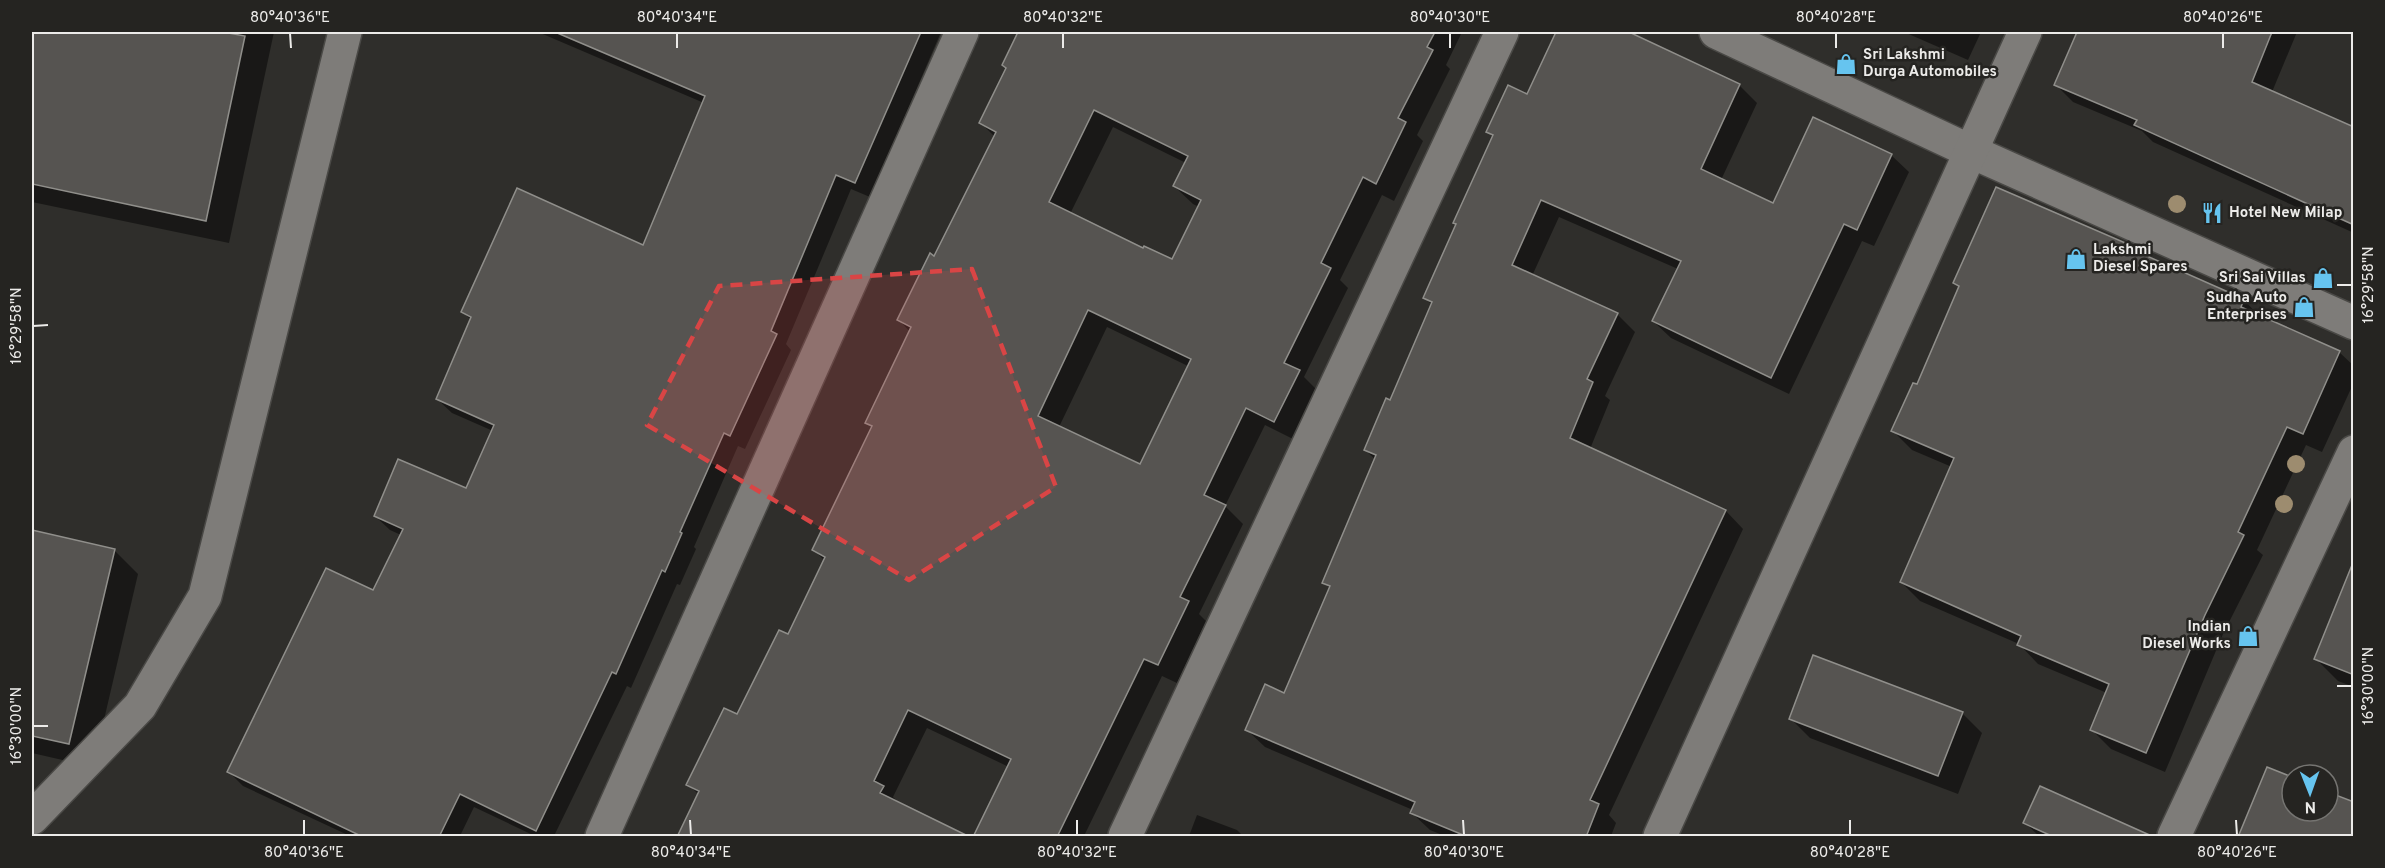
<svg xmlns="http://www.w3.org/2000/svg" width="2385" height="868" font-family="Overpass,sans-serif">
<rect width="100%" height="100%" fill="#2f2e2b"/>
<g fill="#0007" fill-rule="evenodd">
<path d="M32,32H274L229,243L32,202Z"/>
<path d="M538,32H941L870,197L851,189L786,344L791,350L745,449L738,446L694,547L696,549L680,585L677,584L631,688L627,686L554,836H535L474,807L460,836H350L243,786L229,772L373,592L401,535L390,530L375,516L467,490L493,431L452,413L437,399L471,320L463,312L644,247L704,103Z"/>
<path d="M1020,32H1462L1446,65L1450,69L1417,135L1423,141L1394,201L1382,195L1340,280L1348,288L1304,377L1317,390L1293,439L1265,425L1225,506L1243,524L1199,614L1206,621L1177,683L1162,676L1084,836H975L1009,767L927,728L893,797L901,805L699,795L688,784L737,716L789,636L825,561L814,550L873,428L867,422L910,332L899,320L935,258L995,137L981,123L1007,69L1003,65ZM1113,127L1186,163L1174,186L1193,204L1199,207L1172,261L1144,250L1070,214ZM1107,327L1190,367L1141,466L1059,427Z"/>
<path d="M1557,32H1623L1739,85L1757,103L1721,180L1773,205L1891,155L1909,172L1874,246L1862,241L1789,394L1671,338L1653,321L1678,269L1559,217L1532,276L1617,314L1635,332L1605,396L1610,400L1590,449L1726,511L1743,529L1609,815L1616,823L1611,836H1445L1430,830L1412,813L1413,810L1265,747L1247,730L1285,694L1331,589L1324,582L1376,460L1365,450L1391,402L1433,306L1425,298L1493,137L1488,132L1528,96Z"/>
<path d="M1904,32H1981L1968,60Z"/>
<path d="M2078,32H2297L2272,92L2354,129V233L2153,142L2142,131L2073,102L2056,85Z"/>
<path d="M2150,256L2156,262L2244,300L2261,318L2339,352L2354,366V382L2322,452L2306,445L2257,550L2263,555L2223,634L2165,772L2111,749L2092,730L2107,693L2038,664L2019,644L1920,601L1901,582L1952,467L1912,450L1893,431L1918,386L1960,288L1955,283Z"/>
<path d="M32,531L114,550L138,574L93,767L32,753Z"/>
<path d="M2354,567V687L2338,681L2316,659Z"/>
<path d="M1962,713L1982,733L1958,794L1810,738L1790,718Z"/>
<path d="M1197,815L1237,830L1243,836H1189Z"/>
<path d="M2025,823L2117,836H2039Z"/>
</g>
<g fill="#565451" stroke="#908f8b" stroke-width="1.5" fill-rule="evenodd">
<path d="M32,32H223L245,36L206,221L32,184Z"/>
<path d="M555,32H921L855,183L836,175L771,331L777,334L730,436L724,433L680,532L682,533L665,572L662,570L616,674L612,672L536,831L460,794L439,837H363L227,772L326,568L373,590L403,529L374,516L398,459L466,488L494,425L436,399L471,317L461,312L517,188L643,245L705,96Z"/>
<path d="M1018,32H1435L1427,47L1433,50L1398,118L1406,122L1376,184L1363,177L1321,263L1331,268L1284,363L1300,370L1274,422L1246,408L1204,495L1226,505L1180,597L1189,601L1158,665L1144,659L1057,837H973L1011,759L908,710L874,781L884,786L880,793L970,837H677L699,791L686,785L724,708L737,714L779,630L788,634L825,557L812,550L872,426L865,423L911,327L897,320L930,253L934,256L996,132L979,123L1006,68L1002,65ZM1094,110L1188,156L1173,186L1201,200L1172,259L1144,246L1143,248L1049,202ZM1088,310L1191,359L1140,464L1038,416Z"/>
<path d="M1556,32H1629L1740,84L1701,169L1773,203L1813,117L1892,154L1857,230L1844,224L1771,378L1652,321L1681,261L1541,200L1512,265L1618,313L1587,379L1593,382L1570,438L1726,510L1590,800L1599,804L1586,837H1468L1410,813L1415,802L1245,730L1265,684L1284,693L1330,586L1322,583L1376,455L1364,450L1386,398L1390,400L1432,302L1423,298L1456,224L1453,223L1493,135L1486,132L1508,85L1527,94Z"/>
<path d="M2077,32H2272L2252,82L2354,127V225L2134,125L2137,120L2054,85Z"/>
<path d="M1996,187L2151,254L2149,257L2244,299L2241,307L2340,351L2303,434L2287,427L2238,532L2244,535L2205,615L2146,753L2090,730L2109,684L2017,645L2021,636L1900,582L1954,458L1891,431L1913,383L1917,384L1959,286L1953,283Z"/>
<path d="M32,530L115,549L69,744L32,736Z"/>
<path d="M2352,565H2354V675L2314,659Z"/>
<path d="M1813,655L1963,712L1938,776L1789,719Z"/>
<path d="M2267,767L2292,777V811H2328V792L2354,802V837H2238Z"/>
<path d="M2040,786L2154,837H2054L2023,823Z"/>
</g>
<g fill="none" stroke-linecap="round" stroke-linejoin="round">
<defs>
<g id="street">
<path d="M1716,32L1972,152L2354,323"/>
<path d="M602,836L962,32"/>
<path d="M1125,836L1502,32"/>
<path d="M1660,836L2025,32"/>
<path d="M2174,836L2354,452"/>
</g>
<path id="secondary" d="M32,818L140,706L205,596L345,32"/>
</defs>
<use href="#street" stroke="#4a4946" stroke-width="36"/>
<use href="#secondary" stroke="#4a4946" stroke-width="36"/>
<use href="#street" stroke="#7e7c79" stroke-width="33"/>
<use href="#secondary" stroke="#7e7c79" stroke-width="33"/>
</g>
<g fill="#9d8c6f">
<circle cx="2177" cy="204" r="9"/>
<circle cx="2296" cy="464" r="9"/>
<circle cx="2284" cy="504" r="9"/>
</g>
<path fill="#d94545" fill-opacity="0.2" stroke="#d94545" stroke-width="4.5" stroke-dasharray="12 8" stroke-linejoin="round" d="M972,269L1056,487L909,580L647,425L719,286Z"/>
<path fill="none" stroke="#ecebe9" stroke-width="2" d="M290,33L291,48M677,33V48M1063,33V48M1450,33V48M1836,33V48M2223,33V48M2337,285H2352M33,326L48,325M2337,686H2352M33,726H48M304,820V835M690,820L691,835M1077,820V835M1463,820L1464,835M1850,820V835M2236,820L2237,835"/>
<defs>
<symbol id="shop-bare" viewBox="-9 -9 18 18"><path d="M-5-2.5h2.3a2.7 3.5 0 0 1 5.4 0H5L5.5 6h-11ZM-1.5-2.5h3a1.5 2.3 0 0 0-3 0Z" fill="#66c4ef" stroke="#252421" stroke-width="2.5" paint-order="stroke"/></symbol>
<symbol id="restaurant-bare" viewBox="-9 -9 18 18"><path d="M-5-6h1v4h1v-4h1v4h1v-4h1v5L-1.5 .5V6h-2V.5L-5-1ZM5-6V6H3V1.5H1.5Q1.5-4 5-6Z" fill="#66c4ef" stroke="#252421" stroke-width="2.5" paint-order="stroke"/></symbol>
</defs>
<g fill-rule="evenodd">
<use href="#shop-bare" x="1831" y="49" width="30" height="30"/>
<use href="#restaurant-bare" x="2197" y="198" width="30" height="30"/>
<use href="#shop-bare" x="2061" y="244" width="30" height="30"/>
<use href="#shop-bare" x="2308" y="263" width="30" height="30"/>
<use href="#shop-bare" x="2289" y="292" width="30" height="30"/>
<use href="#shop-bare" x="2233" y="621" width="30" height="30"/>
</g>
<g text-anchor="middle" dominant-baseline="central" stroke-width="5" stroke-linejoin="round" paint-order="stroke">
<g font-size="15" font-weight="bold" fill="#ecebe9" stroke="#252421" text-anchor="start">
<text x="1863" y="55">Sri Lakshmi<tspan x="1863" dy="17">Durga Automobiles</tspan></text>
<text x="2229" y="213">Hotel New Milap</text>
<text x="2093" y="250">Lakshmi<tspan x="2093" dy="17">Diesel Spares</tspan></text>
<text x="2306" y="278" text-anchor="end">Sri Sai Villas</text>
<text x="2287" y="298" text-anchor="end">Sudha Auto<tspan x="2287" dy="17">Enterprises</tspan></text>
<text x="2231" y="627" text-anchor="end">Indian<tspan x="2231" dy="17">Diesel Works</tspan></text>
</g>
</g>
<rect width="2385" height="868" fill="none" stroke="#252421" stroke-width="66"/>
<g transform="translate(2310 793) rotate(179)"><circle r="28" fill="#252421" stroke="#757471" stroke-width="1.5"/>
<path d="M0-4.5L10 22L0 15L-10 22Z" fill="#66c4ef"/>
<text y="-9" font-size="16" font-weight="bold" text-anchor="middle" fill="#ecebe9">N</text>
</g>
<rect x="33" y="33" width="2319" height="802" fill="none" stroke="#ecebe9" stroke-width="2"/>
<g font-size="15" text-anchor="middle" fill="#ecebe9">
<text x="290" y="22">80°40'36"E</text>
<text x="677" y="22">80°40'34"E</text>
<text x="1063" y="22">80°40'32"E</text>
<text x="1450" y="22">80°40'30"E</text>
<text x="1836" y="22">80°40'28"E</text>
<text x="2223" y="22">80°40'26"E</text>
<text transform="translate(2368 285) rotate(-90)" y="5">16°29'58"N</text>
<text transform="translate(16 326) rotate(-90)" y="5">16°29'58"N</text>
<text transform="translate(2368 686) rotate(-90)" y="5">16°30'00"N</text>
<text transform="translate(16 726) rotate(-90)" y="5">16°30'00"N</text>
<text x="304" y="857">80°40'36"E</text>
<text x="691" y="857">80°40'34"E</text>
<text x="1077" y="857">80°40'32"E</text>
<text x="1464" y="857">80°40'30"E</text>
<text x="1850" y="857">80°40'28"E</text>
<text x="2237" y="857">80°40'26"E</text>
</g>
</svg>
